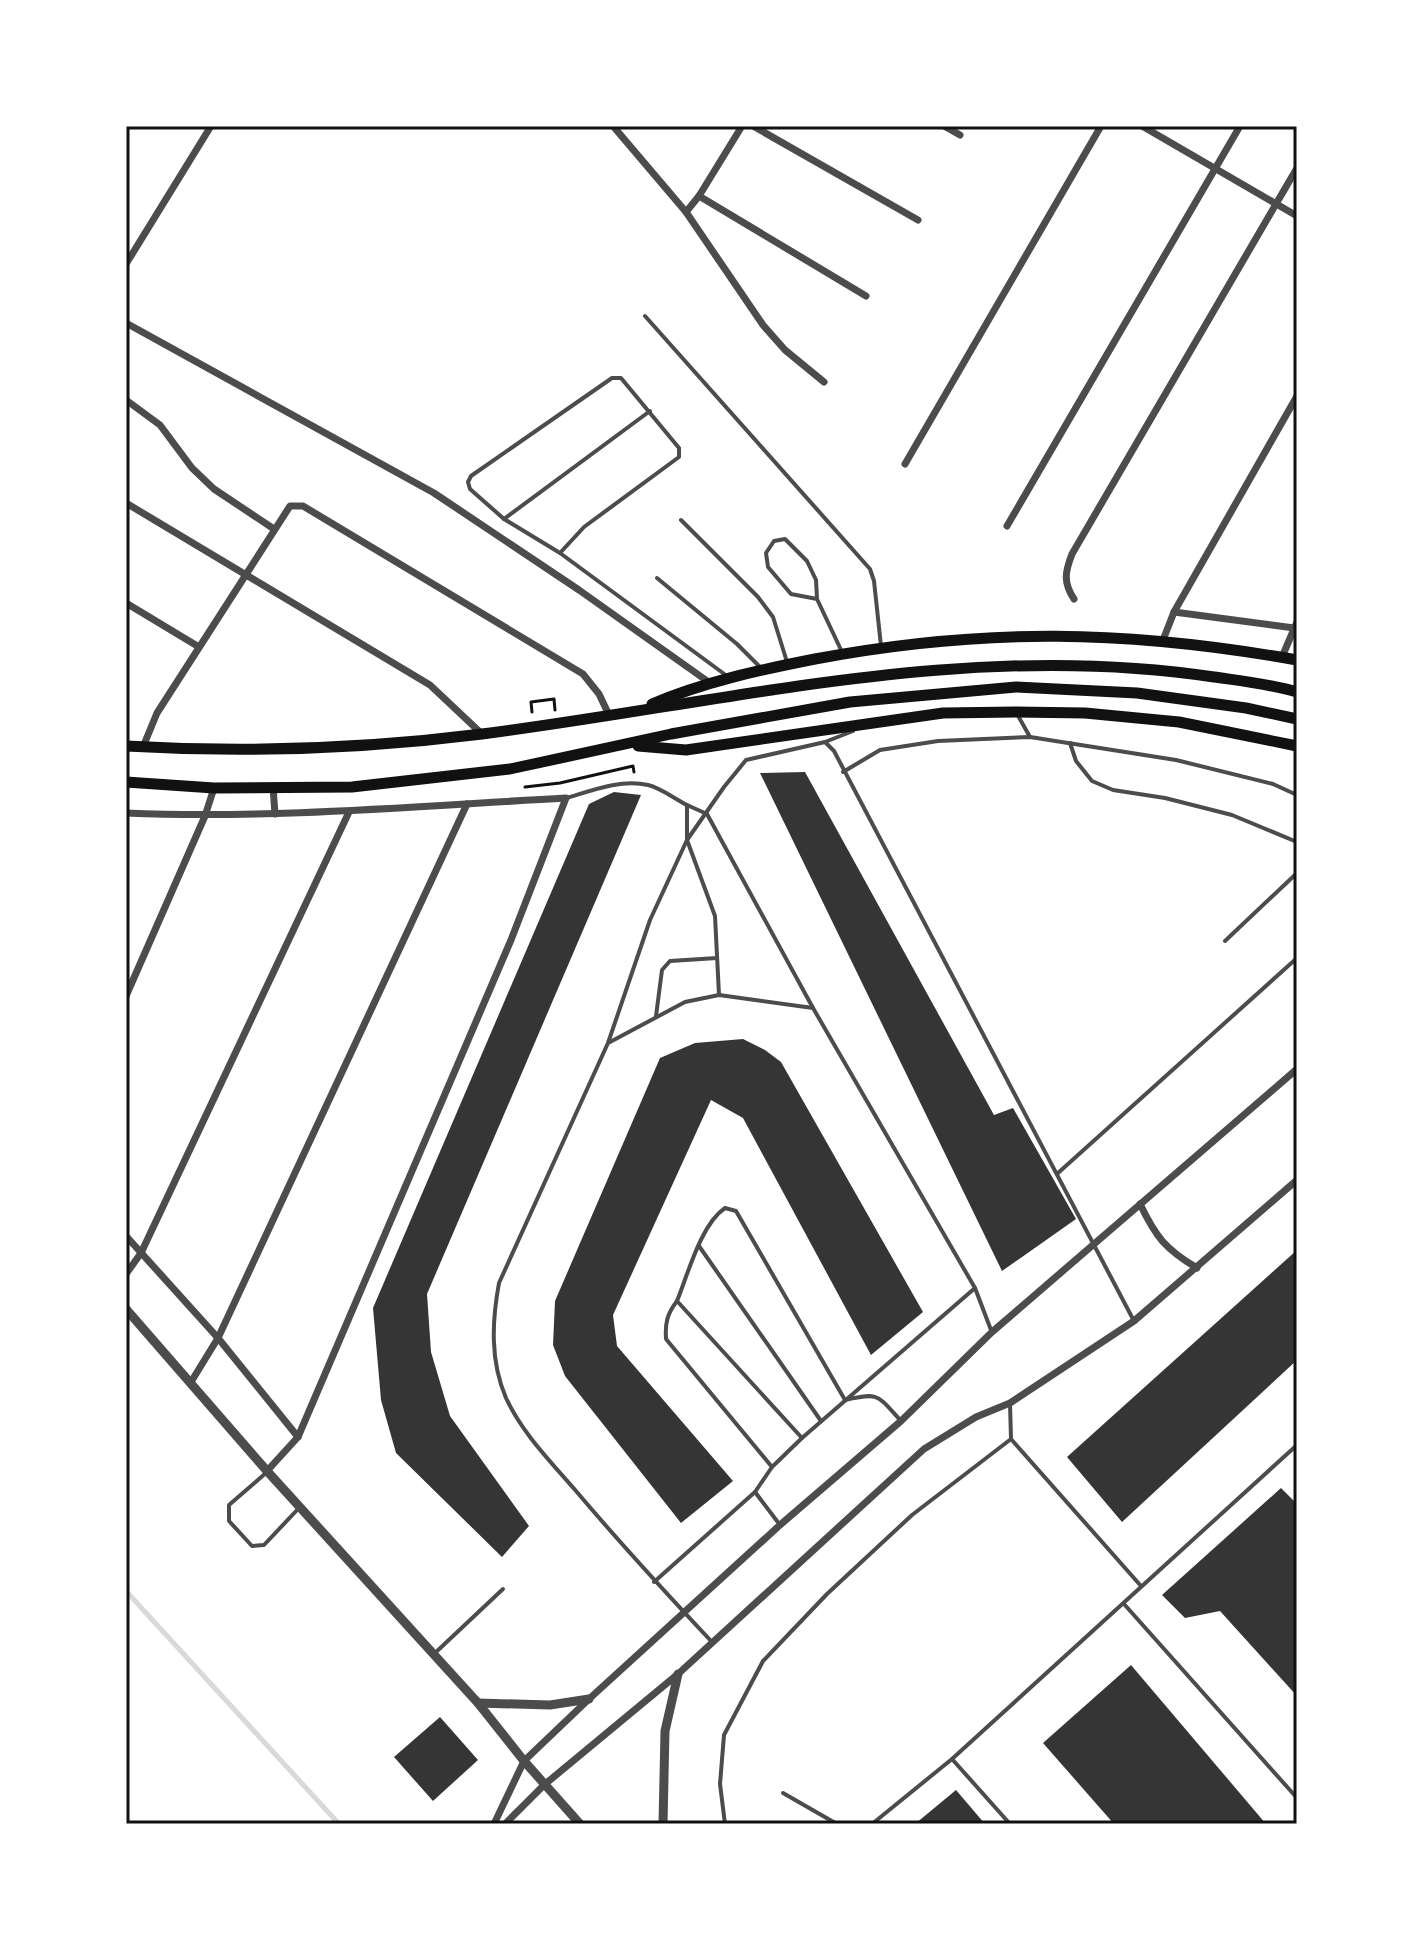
<svg xmlns="http://www.w3.org/2000/svg" width="1423" height="1950" font-family="'Work Sans',sans-serif">
<rect width="100%" height="100%" fill="#fff"/>
<g fill="none" stroke-linecap="round" stroke-linejoin="round">
<path stroke="#d9d9d9" stroke-width="5" d="M126,1591L339,1824"/>
</g>
<g fill="#353535">
<path d="M805,772L994,1115L1013,1108L1076,1219L1002,1271L760,773Z"/>
<path d="M614,792L641,795L427,1294L431,1352L450,1416L529,1526L502,1557L396,1453L381,1400L373,1308L589,804Z"/>
<path d="M743,1039L765,1050L781,1062L923,1312L871,1355L743,1118L711,1100L613,1315L617,1346L733,1481L681,1523L565,1376L553,1345L555,1301L660,1058L695,1043Z"/>
<path d="M1297,1250V1360L1122,1522L1067,1457Z"/>
<path d="M1281,1488L1297,1504V1696L1220,1611L1185,1618L1162,1595Z"/>
<path d="M1131,1665L1266,1824H1114L1043,1743Z"/>
<path d="M440,1717L478,1760L433,1801L394,1757Z"/>
<path d="M956,1790L985,1824H915Z"/>
</g>
<g fill="none" stroke-linecap="round" stroke-linejoin="round">
<g stroke="#111" stroke-width="3">
<path d="M532,712L531,702L554,699L555,710"/>
<path d="M525,787L560,783L633,766L634,772"/>
</g>
<g stroke="#4c4c4c" stroke-width="4">
<path d="M645,316L870,569L874,581L881,646"/>
<path d="M504,519L650,411"/>
<path d="M681,520L758,597L773,617L787,662"/>
<path d="M560,553L584,527L679,457V448L621,378H612L471,476L468,482L470,489L504,519L560,553L727,676"/>
<path d="M657,578L737,644L761,668"/>
<path d="M817,599L791,594L768,567L766,553L774,541L785,539L807,561L816,580L817,599L842,652"/>
<path d="M1017,714L1030,737"/>
<path d="M825,742L834,751L1134,1321"/>
<path d="M1070,743L1076,761L1092,781L1113,790L1165,798L1232,815L1297,842"/>
<path d="M843,772L880,750L938,741L1030,737L1176,760L1273,784L1297,795"/>
<path d="M567,798C593,790 621,779 648,785C661,788 675,799 687,805V840L715,916L719,995"/>
<path d="M687,805L707,814L813,1008"/>
<path d="M1225,941L1297,873"/>
<path d="M656,1016L662,970L670,961L717,958"/>
<path d="M610,1042L685,1002L719,995L813,1008L975,1288L991,1330"/>
<path d="M1058,1173L1297,958"/>
<path d="M699,1246L821,1421"/>
<path d="M677,1301C667,1314 665,1323 666,1339L772,1467"/>
<path d="M1010,1403L1011,1439L1141,1586"/>
<path d="M802,1438L677,1301C688,1274 701,1224 725,1208L736,1211L845,1400C880,1392 877,1395 901,1421"/>
<path d="M267,1472L229,1505V1521L252,1546L264,1545L298,1509"/>
<path d="M755,1492L780,1525"/>
<path d="M654,1582L755,1492L772,1467L802,1438L975,1288"/>
<path d="M1124,1604L1297,1798"/>
<path d="M712,1642C665,1592 620,1543 576,1491C551,1462 522,1433 506,1398C490,1361 492,1321 499,1283L608,1043L650,920L687,840L724,787L746,760L825,742L853,731"/>
<path d="M435,1653L503,1589"/>
<path d="M952,1759L1010,1824"/>
<path d="M783,1793L837,1824"/>
<path d="M725,1824L720,1784L724,1735L763,1661L827,1594L912,1515L1011,1439"/>
<path d="M872,1824L952,1759L1297,1445"/>
</g>
<g stroke="#4c4c4c" stroke-width="7">
<path d="M613,126L686,212L763,325L785,350L824,382"/>
<path d="M753,126L918,220"/>
<path d="M944,126L960,135"/>
<path d="M1142,126L1297,216"/>
<path d="M699,196L866,296"/>
<path d="M686,212L699,196L742,126"/>
<path d="M126,264L211,126"/>
<path d="M126,323L434,493L579,590L710,683"/>
<path d="M126,400L160,425L192,468L214,489L274,529"/>
<path d="M905,464L1101,126"/>
<path d="M126,503L430,685L482,734"/>
<path d="M1007,526L1240,126"/>
<path d="M1074,599C1063,582 1065,572 1072,554L1297,168"/>
<path d="M126,603L199,647"/>
<path d="M1174,612L1294,628"/>
<path d="M1163,640L1174,612L1297,396"/>
<path d="M1282,657L1297,622"/>
<path d="M143,747L157,713L290,506H303L583,674L599,694L609,715"/>
<path d="M273,787L275,814"/>
<path d="M126,813C273,819 419,806 566,798L511,940L298,1437L267,1471"/>
<path d="M126,996L205,816L214,788"/>
<path d="M1140,1204C1156,1237 1165,1249 1197,1268"/>
<path d="M126,1236L218,1338L298,1437"/>
<path d="M126,1274L141,1253L349,812"/>
<path d="M191,1382L218,1338L467,804"/>
<path d="M494,1824L524,1761L589,1699L780,1525L901,1421L992,1332L1297,1069"/>
<path d="M505,1824L544,1785L678,1674L924,1449L976,1417L1010,1403L1134,1321L1297,1180"/>
</g>
<g stroke="#4c4c4c" stroke-width="9">
<path d="M126,1309L267,1471L478,1703L524,1761L580,1824"/>
<path d="M478,1703L550,1705L589,1699"/>
<path d="M663,1824L665,1731L678,1674"/>
</g>
<g stroke="#111" stroke-width="11">
<path d="M652,704C704,682 759,670 815,659C984,627 1128,630 1297,660"/>
<path d="M126,746C245,753 363,749 482,734C726,703 966,639 1214,677C1242,681 1270,684 1297,692"/>
<path d="M638,746L686,750L943,713L1016,712L1085,713L1179,722L1297,746"/>
<path d="M126,782L214,788L352,787L510,769L671,734L850,702L1016,687L1137,693L1246,708L1297,719"/>
</g>
</g>
<rect width="1423" height="1950" fill="none" stroke="#ffffff" stroke-width="256"/>
<rect x="128" y="128" width="1167" height="1694" fill="none" stroke="#111" stroke-width="3"/>
</svg>
